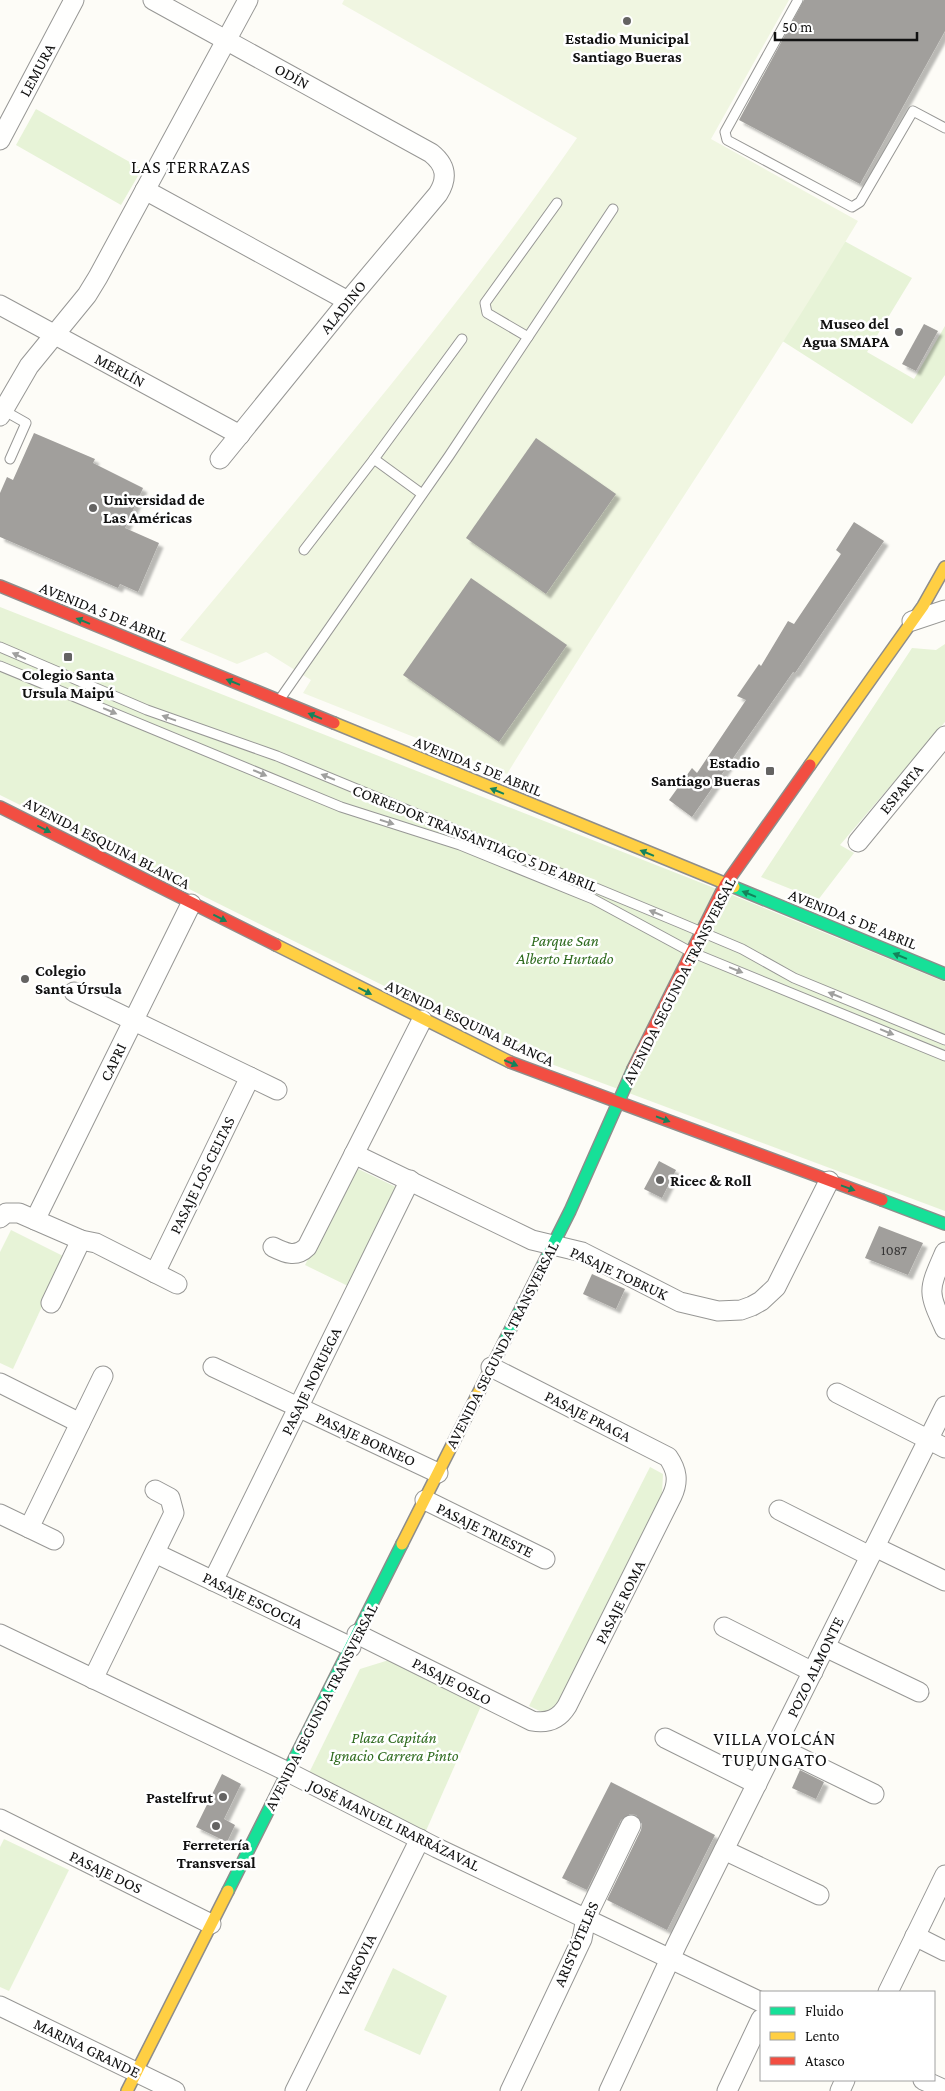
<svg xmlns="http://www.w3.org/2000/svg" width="945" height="2091" font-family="'Crimson Pro',serif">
<defs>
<filter id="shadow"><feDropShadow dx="4.5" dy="4.5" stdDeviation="1" flood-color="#0004"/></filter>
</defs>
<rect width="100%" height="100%" fill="#fdfcf7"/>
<g fill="#e7f3d7">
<path d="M36,109L142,169L121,205L16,145Z"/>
<path d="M740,184L912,278L867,352L914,379L945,326V375L912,424L784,342L690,292Z"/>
<path d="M0,607L727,893L945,982V1211L511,1049L0,795Z"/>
<path d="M945,644V722L840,845L854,853L818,900L761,877L912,648L936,650Z"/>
<path d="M354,1167L398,1188L350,1287L305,1265Z"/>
<path d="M11,1230L65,1257L13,1369L0,1363V1252Z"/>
<path d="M650,1467L663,1474L662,1494L559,1703L544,1713L529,1706Z"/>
<path d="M389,1660L481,1706L425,1833L308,1775L360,1669Z"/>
<path d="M4,1839L69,1870L9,1991L0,1987V1847Z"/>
<path d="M393,1968L447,1996L420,2055L364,2030Z"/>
</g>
<path fill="#f0f6e1" d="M344,0H789L711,139L858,221C745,408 621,587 507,774L303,693L311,680L266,652L237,664L180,640C316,476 455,314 577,138L342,4Z"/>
<g fill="#a19f9c" filter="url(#shadow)">
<path d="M804,0H945V31L860,184L739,120Z"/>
<path d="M924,324L938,331L916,371L902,364Z"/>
<path d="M34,433L95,459L93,463L143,488L125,528L159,543L138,592L120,584L118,588L0,537V493L7,477L13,480Z"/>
<path d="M536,438L616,494L546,594L466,538Z"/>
<path d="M854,522L884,541L795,673L793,672L692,817L669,800L692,768L697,773L746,700L737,696L759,664L761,666L788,621L794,624L841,554L836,550Z"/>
<path d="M471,578L567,645L499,742L403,675Z"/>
<path d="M659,1161L676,1170L662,1198L644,1189Z"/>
<path d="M879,1226L923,1243L908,1275L865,1258Z"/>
<path d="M592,1274L625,1289L616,1309L583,1294Z"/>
<path d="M800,1770L824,1782L816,1799L792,1788Z"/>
<path d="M222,1774L241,1784L224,1819L235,1825L227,1842L196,1827Z"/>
<path d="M611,1782L715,1835L667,1930L607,1900L641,1830L642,1824L636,1815L630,1814L621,1820L587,1890L562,1878Z"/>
</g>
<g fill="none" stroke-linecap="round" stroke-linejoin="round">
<defs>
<g id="lane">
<path d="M798,0L725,132L727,140L852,207L860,202L913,111L945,128"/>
<path d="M528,337L487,313L485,303L557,203"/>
<path d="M3,410L26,423L10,459"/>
<path d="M422,494L374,459L462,339"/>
<path d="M304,550L374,459"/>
<path d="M0,647L147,710L277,756L678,922L742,949L794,978L945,1040"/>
<path d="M0,666L341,807L460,845L593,899L691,952L945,1056"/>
<path d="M280,699L449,456L613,209"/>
</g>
<g id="street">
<path d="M153,0L431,153C446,165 448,178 438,194L348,301L220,459"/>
<path d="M0,140L74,0"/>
<path d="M145,190L348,301"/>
<path d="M0,305L240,435"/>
<path d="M0,416L29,366L87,295L98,277L248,0"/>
<path d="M912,621L945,610"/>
<path d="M858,842L945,736"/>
<path d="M74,992L277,1090"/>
<path d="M354,1154L532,1240L582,1252L680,1302L718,1311L741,1310L752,1306L761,1301L776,1287L829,1181"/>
<path d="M0,1218L6,1213H19L81,1240L96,1243L177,1284"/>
<path d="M35,1220L191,904"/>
<path d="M273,1247C285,1253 296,1258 307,1247L422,1020"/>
<path d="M945,1252C928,1291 927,1290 945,1329"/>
<path d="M155,1273L250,1077"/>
<path d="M51,1303L81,1240"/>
<path d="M213,1367L438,1473"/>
<path d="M0,1383L80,1423"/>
<path d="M837,1393L945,1448"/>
<path d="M425,1500L545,1559"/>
<path d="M779,1510L870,1556"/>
<path d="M0,1514L54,1540"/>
<path d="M29,1528L103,1376"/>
<path d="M875,1547L945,1581"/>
<path d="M155,1553L351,1647"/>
<path d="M213,1581L410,1180"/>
<path d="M724,1627L813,1672"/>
<path d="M0,1634L288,1772L437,1848L761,2002"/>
<path d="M357,1634L532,1721C548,1724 559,1719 567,1706L672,1496C679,1481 677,1470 668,1457L491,1367"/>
<path d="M825,1647L919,1692"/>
<path d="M93,1679L174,1513L170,1498L155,1490"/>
<path d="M665,1738L757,1784"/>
<path d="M776,1746L874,1794"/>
<path d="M0,1819L211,1924"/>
<path d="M724,1850L819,1895"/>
<path d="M915,1936L945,1951"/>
<path d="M888,1992L945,1875"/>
<path d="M0,2006L175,2091"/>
<path d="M923,2080L945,2090"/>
<path d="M295,2091L420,1839"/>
<path d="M510,2091L582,1939L586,1918L631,1825"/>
<path d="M609,2091L677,1944L945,1406"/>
<path d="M727,2091L761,2019"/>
<path d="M840,2091L845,2080"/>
</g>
<g id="fast">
<path d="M734,887L945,974"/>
<path d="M882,1200L945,1224"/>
<path d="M493,1364L570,1211L633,1069"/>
<path d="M228,1891L402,1544"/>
</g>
<g id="slow">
<path d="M334,723L734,887"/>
<path d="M810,765L923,606L945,567"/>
<path d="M276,945L510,1062"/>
<path d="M402,1544L493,1364"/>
<path d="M127,2091L228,1891"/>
</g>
<g id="jam">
<path d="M0,586L334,723"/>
<path d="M0,807L276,945"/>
<path d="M510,1062L882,1200"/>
<path d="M633,1069L725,885L810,765"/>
</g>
</defs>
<use href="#lane" stroke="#979795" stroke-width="11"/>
<use href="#street" stroke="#979795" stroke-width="21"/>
<use href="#fast" stroke="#8e8d8b" stroke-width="14"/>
<use href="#slow" stroke="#8e8d8b" stroke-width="14"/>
<use href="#jam" stroke="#8e8d8b" stroke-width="14"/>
<use href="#lane" stroke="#fffffe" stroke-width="9"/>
<use href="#street" stroke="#fffffe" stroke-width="19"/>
<use href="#fast" stroke="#16e098" stroke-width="11"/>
<use href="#slow" stroke="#ffcf43" stroke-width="11"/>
<use href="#jam" stroke="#f24e42" stroke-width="11"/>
</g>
<defs><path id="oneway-solid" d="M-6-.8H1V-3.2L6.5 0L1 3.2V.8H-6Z" transform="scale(1.25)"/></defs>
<g fill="#14835b">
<use href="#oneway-solid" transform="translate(83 621) rotate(-158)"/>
<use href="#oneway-solid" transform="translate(233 682) rotate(-158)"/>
<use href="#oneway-solid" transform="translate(315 716) rotate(-158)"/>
<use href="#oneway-solid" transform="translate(497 791) rotate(-158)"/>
<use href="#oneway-solid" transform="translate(44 829) rotate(27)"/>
<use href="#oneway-solid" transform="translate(647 853) rotate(-158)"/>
<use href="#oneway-solid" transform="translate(749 894) rotate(-158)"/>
<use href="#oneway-solid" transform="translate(220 918) rotate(27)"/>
<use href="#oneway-solid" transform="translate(900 956) rotate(-158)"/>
<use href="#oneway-solid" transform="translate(365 991) rotate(27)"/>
<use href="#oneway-solid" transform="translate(511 1063) rotate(23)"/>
<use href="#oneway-solid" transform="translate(663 1119) rotate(21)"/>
<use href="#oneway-solid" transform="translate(848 1188) rotate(20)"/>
</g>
<g fill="#a0a09f">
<use href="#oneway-solid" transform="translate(19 656) rotate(-155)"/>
<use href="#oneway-solid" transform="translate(110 711) rotate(23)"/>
<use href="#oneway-solid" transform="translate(169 718) rotate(-160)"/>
<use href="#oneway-solid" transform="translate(260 773) rotate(23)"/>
<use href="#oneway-solid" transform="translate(328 777) rotate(-158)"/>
<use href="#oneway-solid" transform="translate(387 822) rotate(17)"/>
<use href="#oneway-solid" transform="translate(656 913) rotate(-158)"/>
<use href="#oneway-solid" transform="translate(736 970) rotate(22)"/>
<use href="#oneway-solid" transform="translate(835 995) rotate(-158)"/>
<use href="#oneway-solid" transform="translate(887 1032) rotate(22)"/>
</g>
<g fill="#646362" stroke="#fff" stroke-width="2">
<circle cx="627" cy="21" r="5"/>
<circle cx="899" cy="332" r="5"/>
<circle cx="93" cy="508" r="5"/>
<rect x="63" y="652" width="10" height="10" rx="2.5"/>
<rect x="765" y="766" width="10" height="10" rx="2.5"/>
<circle cx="25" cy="979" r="5"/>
<circle cx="660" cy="1180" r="5"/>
<circle cx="223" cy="1797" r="5"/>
<circle cx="216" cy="1826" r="5"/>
</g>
<g text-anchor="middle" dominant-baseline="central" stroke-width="5" stroke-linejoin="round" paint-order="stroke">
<g font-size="14" fill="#353434">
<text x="894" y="1250">1087</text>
</g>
<g font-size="16" font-weight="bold" fill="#111" stroke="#fff">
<text x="627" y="38">Estadio Municipal<tspan x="627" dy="18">Santiago Bueras</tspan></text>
<text x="889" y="323" text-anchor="end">Museo del<tspan x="889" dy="18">Agua SMAPA</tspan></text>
<text x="103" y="499" text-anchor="start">Universidad de<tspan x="103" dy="18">Las Américas</tspan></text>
<text x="68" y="674">Colegio Santa<tspan x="68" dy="18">Ursula Maipú</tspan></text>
<text x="760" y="762" text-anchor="end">Estadio<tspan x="760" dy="18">Santiago Bueras</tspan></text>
<text x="35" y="970" text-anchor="start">Colegio<tspan x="35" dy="18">Santa Úrsula</tspan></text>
<text x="670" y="1180" text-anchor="start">Ricec &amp; Roll</text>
<text x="213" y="1797" text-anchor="end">Pastelfrut</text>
<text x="216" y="1844">Ferretería<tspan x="216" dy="18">Transversal</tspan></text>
</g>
<g font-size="16" fill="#111" stroke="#fff">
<text transform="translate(37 70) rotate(-62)">LEMURA</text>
<text transform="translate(292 76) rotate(29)">ODÍN</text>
<text transform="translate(343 307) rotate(-51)">ALADINO</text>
<text transform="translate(120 370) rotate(28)">MERLÍN</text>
<text transform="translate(104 612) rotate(22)">AVENIDA 5 DE ABRIL</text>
<text transform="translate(478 766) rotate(22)">AVENIDA 5 DE ABRIL</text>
<text transform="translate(901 789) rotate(-51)">ESPARTA</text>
<text transform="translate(475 838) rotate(22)">CORREDOR TRANSANTIAGO 5 DE ABRIL</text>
<text transform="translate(107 843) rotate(27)">AVENIDA ESQUINA BLANCA</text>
<text transform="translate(853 919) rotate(22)">AVENIDA 5 DE ABRIL</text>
<text transform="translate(679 981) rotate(-63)">AVENIDA SEGUNDA TRANSVERSAL</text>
<text transform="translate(470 1023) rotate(25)">AVENIDA ESQUINA BLANCA</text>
<text transform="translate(113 1062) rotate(-64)">CAPRI</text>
<text transform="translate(202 1175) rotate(-64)">PASAJE LOS CELTAS</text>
<text transform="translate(619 1273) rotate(25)">PASAJE TOBRUK</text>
<text transform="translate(502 1345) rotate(-63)">AVENIDA SEGUNDA TRANSVERSAL</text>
<text transform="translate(311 1381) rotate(-64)">PASAJE NORUEGA</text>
<text transform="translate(588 1416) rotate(27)">PASAJE PRAGA</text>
<text transform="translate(366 1439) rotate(25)">PASAJE BORNEO</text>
<text transform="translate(485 1530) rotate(26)">PASAJE TRIESTE</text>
<text transform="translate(253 1600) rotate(26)">PASAJE ESCOCIA</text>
<text transform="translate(620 1602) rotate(-63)">PASAJE ROMA</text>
<text transform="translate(815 1667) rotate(-64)">POZO ALMONTE</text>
<text transform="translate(452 1681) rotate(27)">PASAJE OSLO</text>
<text transform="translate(321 1707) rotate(-63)">AVENIDA SEGUNDA TRANSVERSAL</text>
<text transform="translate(394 1825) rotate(26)">JOSÉ MANUEL IRARRÁZAVAL</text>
<text transform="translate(106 1872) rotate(26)">PASAJE DOS</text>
<text transform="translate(576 1944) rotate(-67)">ARISTÓTELES</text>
<text transform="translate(357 1965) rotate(-64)">VARSOVIA</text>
<text transform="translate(87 2048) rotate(26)">MARINA GRANDE</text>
</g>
<g font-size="16" font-style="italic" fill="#2f6b1f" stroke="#fff">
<text x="565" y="940">Parque San<tspan x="565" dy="18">Alberto Hurtado</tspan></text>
<text x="394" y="1737">Plaza Capitán<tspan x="394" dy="18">Ignacio Carrera Pinto</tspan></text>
</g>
<g font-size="18" letter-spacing="1" fill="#111" stroke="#fff">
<text x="191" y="167">LAS TERRAZAS</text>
<text x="775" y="1739">VILLA VOLCÁN<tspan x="775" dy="21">TUPUNGATO</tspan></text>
</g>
</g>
<rect x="760" y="1991" width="175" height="90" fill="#ffffff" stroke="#a0a0a0"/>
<rect x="770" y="2007" width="25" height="8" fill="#16e098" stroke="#a0a0a0"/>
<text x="805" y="2016" font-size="15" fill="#111111">Fluido</text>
<rect x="770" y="2032" width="25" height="8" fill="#ffcf43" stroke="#a0a0a0"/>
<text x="805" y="2041" font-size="15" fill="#111111">Lento</text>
<rect x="770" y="2057" width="25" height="8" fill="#f24e42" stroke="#a0a0a0"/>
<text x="805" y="2066" font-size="15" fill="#111111">Atasco</text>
<path d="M775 32v8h142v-8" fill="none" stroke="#111111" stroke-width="2.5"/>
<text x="782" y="32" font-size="15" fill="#111111" stroke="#ffffff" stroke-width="4" paint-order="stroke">50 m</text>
</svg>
